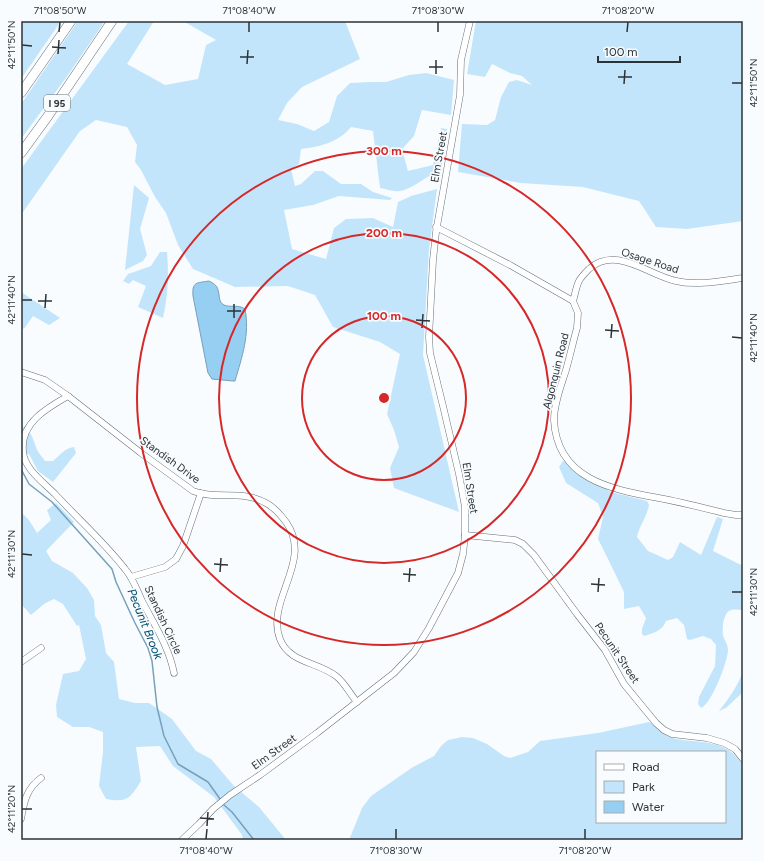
<svg xmlns="http://www.w3.org/2000/svg" width="764" height="861" font-family="Figtree,sans-serif">
<rect width="100%" height="100%" fill="#f8fcfe"/>
<g fill="#c3e5fb" fill-rule="evenodd">
<path d="M21,21H61L21,79Z"/>
<path d="M78,21H105L68,75L21,139V104Z"/>
<path d="M129,21H154L127,64L165,85L198,79L206,45L216,40L183,21H345L360,59L302,87L287,103L278,120L297,124L314,131L329,122L337,96L350,83L371,82H386L409,75L426,73L454,80L451,115L422,110L414,136L402,149L408,171L433,165L441,128L447,129L441,170C427,175 412,190 399,191C393,192 386,189 380,188L373,131L351,127C339,142 320,147 301,149L299,164L291,169L295,186L301,184L315,171H323L341,184H361L373,192L392,198L390,200L339,196L313,205L284,210L292,249L326,259L334,228L346,219L373,218L393,227L398,202L411,196L437,189L429,249L423,355L459,512L394,488L390,468L399,447L394,430L387,414L400,354L380,342L333,327L315,295L288,286L235,287L193,269L178,245L166,213L155,197L141,170L135,162L137,145L127,127L96,120L80,131L21,215V169Z"/>
<path d="M476,21H743V221L687,229L656,227L639,201L583,187L521,183L458,172L462,124L487,125L495,120L501,97L509,82L517,80L532,85L522,76L510,73L492,64L485,77L467,74Z"/>
<path d="M134,185L149,198L140,229L147,255L143,261L125,270Z"/>
<path d="M160,252H167C169,275 168,296 163,318L138,307L146,286L133,280L129,284L123,281L128,274L151,266Z"/>
<path d="M21,292L60,318L49,325L33,316L24,329L21,327Z"/>
<path d="M21,427H25C33,436 32,436 36,447C37,452 42,456 45,461H53C60,455 65,448 74,447L76,453L53,482L38,471L29,454L21,455Z"/>
<path d="M563,461L566,462L573,470L611,492L647,501L649,505C647,517 639,526 637,537L648,551L668,560L673,557L680,542L701,555L717,517L723,519L713,551L739,564L743,565V610C739,610 734,609 731,610C723,612 722,629 723,635C724,640 728,644 728,650C728,661 711,705 701,708L698,704L699,697L715,666L716,645L711,639L703,636L690,640L687,639L684,625L677,618L666,621C662,631 654,633 644,636L642,634V629L646,618L639,606L624,609V592L607,557L598,539L603,517L598,503L566,483L559,467Z"/>
<path d="M56,503L74,522L46,551L52,561L73,573L87,588L94,600L95,616L101,625L106,653L114,662L119,699L135,703H149L172,719L196,751L211,759L234,786L259,807L286,840H243L242,835L214,797L173,766L160,746L136,747L141,781C130,798 128,803 106,799L99,786L103,752V732L89,727H73L57,717L56,705L63,674L79,671L86,659L79,625L77,626L63,604L54,599L44,604L31,615L21,604V512L29,520L37,533L51,520L47,510Z"/>
<path d="M743,671V692L726,708L719,711C729,698 738,686 743,671Z"/>
<path d="M649,722C658,725 663,735 672,738C692,743 712,739 730,751C735,754 738,761 743,764V840H349L362,808L371,796L413,767L434,756L441,746L448,740L462,737L473,738L487,744L504,756L510,758L528,752L540,741L598,733ZM597,752H725V822H597Z"/>
</g>
<path fill="#97cff2" stroke="#77a0ba" d="M209,281C213,283 217,285 218,290C220,295 218,302 224,305C231,308 238,304 245,309C250,334 242,357 235,381H233L212,379L208,373L193,296C192,282 196,283 209,281Z"/>
<g fill="none" stroke-linecap="round" stroke-linejoin="round">
<g stroke="#77a0ba" stroke-width="1.5">
<path d="M21,469L29,484L52,502L112,569L116,582L135,623L148,648L152,661L157,707L164,736L178,764L208,782L220,799"/>
<path d="M224,805L232,812L254,840"/>
</g>
<defs>
<g id="minor">
<path d="M436,227L510,265L573,301L578,313L577,328C573,342 570,356 566,370C561,386 554,403 554,420C557,482 616,490 664,499C684,503 704,508 724,513L736,515H743"/>
<path d="M573,301C575,295 576,287 579,281C581,277 586,272 589,269C616,245 648,275 676,281C697,286 721,281 743,278"/>
<path d="M21,372L45,380L68,396"/>
<path d="M465,535L515,540L523,544L534,555L577,614L605,650L624,684L656,723L664,730L672,734L707,738L724,743L735,749L743,759"/>
<path d="M131,577L165,567L176,559L183,546L201,493"/>
<path d="M21,662L41,648"/>
<path d="M174,673C169,647 154,624 142,601C137,590 133,578 125,569C104,542 78,519 55,494C43,482 24,469 23,451C20,423 47,408 68,396L141,453L193,491C215,500 242,490 264,502C273,506 280,514 286,522C314,561 265,600 280,639C289,663 318,662 336,676C345,683 350,694 357,702"/>
<path d="M21,819C24,802 26,789 41,778"/>
<path d="M182,840L199,824L213,809L230,795L260,775L317,733L394,673L414,652L429,628L458,573L463,554L465,535V507L459,474L443,406L430,353L429,337L433,260L436,232L460,95L461,60L470,21"/>
</g>
<g id="highway">
<path d="M21,93L71,21"/>
<path d="M21,153L48,116L112,21"/>
</g>
</defs>
<use href="#minor" stroke="#61717c" stroke-width="7"/>
<use href="#highway" stroke="#61717c" stroke-width="10"/>
<use href="#minor" stroke="#fff" stroke-width="6"/>
<use href="#highway" stroke="#fff" stroke-width="9"/>
</g>
<path fill="none" stroke="#2b3337" stroke-width="1.5" d="M59,32L60,22M249,32V22M438,32V22M627,32L628,22M22,45L32,46M52,47L66,48M58,54L59,40M240,57H254M247,64L248,50M429,67H443M436,74V60M618,77H632M732,83H742M624,84L625,70M22,300H32M38,301H52M45,308L46,294M227,311H241M234,318V304M416,320L430,321M422,328L423,314M605,330L619,331M732,337L742,338M611,338L612,324M22,554L32,555M214,564L228,565M220,572L221,558M403,574L416,575M409,582L410,568M591,584L605,585M598,592L599,578M732,592H742M22,809H32M200,818L214,819M207,826L208,812M206,839L207,829M396,839V829M585,839V829"/>
<g fill="none" stroke="#d62828" stroke-width="2">
<circle cx="384" cy="398" r="82"/>
<circle cx="384" cy="398" r="165"/>
<circle cx="384" cy="398" r="247"/>
</g>
<g text-anchor="middle" dominant-baseline="central" stroke-width="3.5" stroke-linejoin="round" paint-order="stroke">
<rect fill="#f8fcfe" stroke="#686f73" stroke-width="1" x="44" y="95" width="26" height="16" rx="3"/>
<g font-size="10" font-weight="bold" fill="#2b3337">
<text x="57" y="103">I 95</text>
</g>
<g font-size="11" fill="#2b3337" stroke="#f8fcfe">
<text transform="translate(439 157) rotate(-80)">Elm Street</text>
<text transform="translate(650 261) rotate(18)">Osage Road</text>
<text transform="translate(556 371) rotate(-76)">Algonquin Road</text>
<text transform="translate(170 460) rotate(36)">Standish Drive</text>
<text transform="translate(470 488) rotate(81)">Elm Street</text>
<text transform="translate(163 620) rotate(65)">Standish Circle</text>
<text transform="translate(617 653) rotate(56)">Pecunit Street</text>
<text transform="translate(274 752) rotate(-36)">Elm Street</text>
</g>
<g font-size="12" font-style="italic" fill="#024d6e" stroke="#f8fcfe">
<text transform="translate(145 624) rotate(68)">Pecunit Brook</text>
</g>
</g>
<circle cx="384" cy="398" r="6" fill="#d62828" stroke="#f8fcfe" stroke-width="2"/>
<g font-size="12" text-anchor="middle" font-weight="bold" fill="#d62828" stroke="#f8fcfe" stroke-width="3.5" stroke-linejoin="round" paint-order="stroke">
<text x="384" y="155">300 m</text>
<text x="384" y="237">200 m</text>
<text x="384" y="320">100 m</text>
</g>
<rect width="764" height="861" fill="none" stroke="#f8fcfe" stroke-width="44"/>
<rect x="596" y="751" width="130" height="72" fill="#f8fcfe" stroke="#a6acae"/>
<rect x="604" y="764" width="20" height="6" fill="#ffffff" stroke="#a6acae"/>
<text x="632" y="771" font-size="12" fill="#2b3337">Road</text>
<rect x="604" y="781" width="20" height="12" fill="#c3e5fb" stroke="#a6acae"/>
<text x="632" y="791" font-size="12" fill="#2b3337">Park</text>
<rect x="604" y="801" width="20" height="12" fill="#97cff2" stroke="#a6acae"/>
<text x="632" y="811" font-size="12" fill="#2b3337">Water</text>
<path d="M598 56v6h82v-6" fill="none" stroke="#2b3337" stroke-width="2"/>
<text x="604" y="56" font-size="12" fill="#2b3337" stroke="#f8fcfe" stroke-width="3" paint-order="stroke">100 m</text>
<rect x="22" y="22" width="720" height="817" fill="none" stroke="#2b3337" stroke-width="1.5"/>
<g font-size="10" text-anchor="middle" fill="#2b3337">
<text x="60" y="14">71°08'50"W</text>
<text x="249" y="14">71°08'40"W</text>
<text x="438" y="14">71°08'30"W</text>
<text x="628" y="14">71°08'20"W</text>
<text transform="translate(11 45) rotate(-90)" y="4">42°11'50"N</text>
<text transform="translate(753 83) rotate(-90)" y="4">42°11'50"N</text>
<text transform="translate(11 300) rotate(-90)" y="4">42°11'40"N</text>
<text transform="translate(753 338) rotate(-90)" y="4">42°11'40"N</text>
<text transform="translate(11 554) rotate(-90)" y="4">42°11'30"N</text>
<text transform="translate(753 592) rotate(-90)" y="4">42°11'30"N</text>
<text transform="translate(11 809) rotate(-90)" y="4">42°11'20"N</text>
<text x="206" y="854">71°08'40"W</text>
<text x="396" y="854">71°08'30"W</text>
<text x="585" y="854">71°08'20"W</text>
</g>
</svg>
